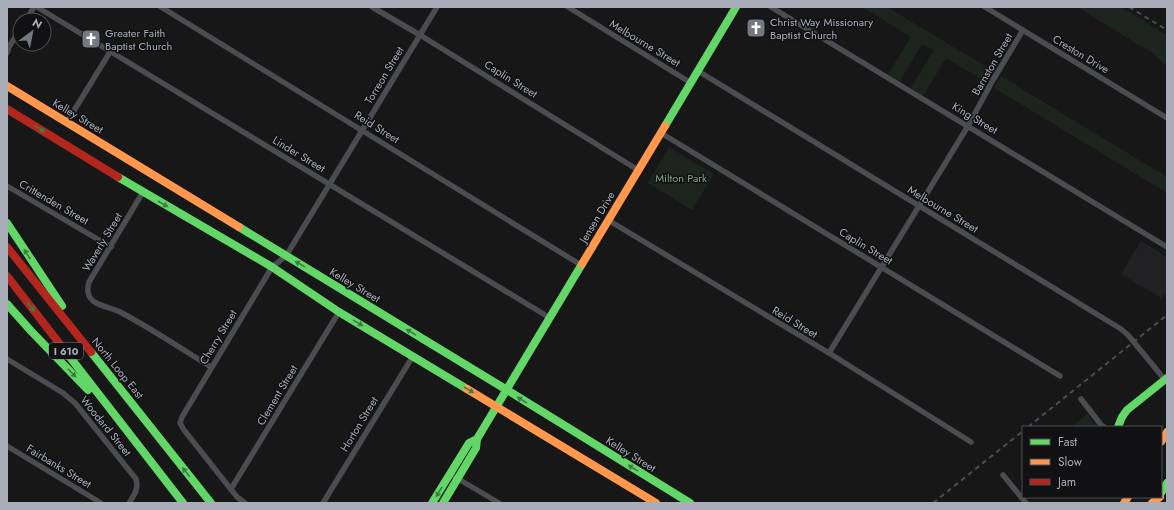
<svg xmlns="http://www.w3.org/2000/svg" width="1174" height="510" font-family="Jost,sans-serif">
<rect width="100%" height="100%" fill="#171717"/>
<path fill="#212123" d="M1141,241L1167,257V293L1161,298L1121,274Z"/>
<g fill="#1d241e">
<path d="M862,7H887L995,72L988,83L946,58L923,96L911,88L934,50L922,44L900,81L888,74L911,37Z"/>
<path d="M1077,7H1121L1167,35V67L1154,54Z"/>
<path d="M1001,76L1167,177V193L994,88Z"/>
<path d="M669,147L714,174L692,210L648,183Z"/>
<path d="M1087,414L1096,425L1093,427H1071Z"/>
</g>
<g fill="none" stroke-linecap="round" stroke-linejoin="round">
<g stroke="#4b4c50" stroke-width="5.5">
<path d="M37,7L550,318"/>
<path d="M161,7L581,265"/>
<path d="M372,7L420,35L638,170"/>
<path d="M568,7L691,83"/>
<path d="M771,7L1167,247"/>
<path d="M985,7L1167,118"/>
<path d="M26,20L34,7"/>
<path d="M7,53L9,47L20,29"/>
<path d="M698,71L1121,329L1128,335L1165,380"/>
<path d="M67,122L110,52"/>
<path d="M661,133L1060,376"/>
<path d="M7,186L111,247"/>
<path d="M143,192L89,282C87,289 87,296 93,301C101,307 113,308 122,313C152,329 182,349 211,367"/>
<path d="M608,220L829,353L971,442"/>
<path d="M829,353L968,126L993,80L1023,30"/>
<path d="M7,359L63,393L75,403L136,479C139,489 134,495 129,503"/>
<path d="M1081,399L1102,426L1104,427"/>
<path d="M7,446L101,503"/>
<path d="M1003,475L1026,503"/>
<path d="M455,477L499,503"/>
<path d="M231,489L339,312"/>
<path d="M245,503L237,497L184,430L180,423L182,417L272,267L286,256L437,7"/>
<path d="M323,503L413,356"/>
</g>
<g stroke="#63d668" stroke-width="8">
<path d="M665,126L736,7"/>
<path d="M118,177L272,267L339,312L467,389"/>
<path d="M7,223L62,306"/>
<path d="M239,227L507,390L690,503"/>
<path d="M7,304L31,331L88,390"/>
<path d="M66,352L183,503"/>
<path d="M91,352L211,503"/>
<path d="M1118,427L1122,417L1127,410L1167,378"/>
<path d="M1161,493L1167,483"/>
<path d="M432,503L469,443L477,439"/>
<path d="M443,503L476,448L477,439L582,264"/>
</g>
<g stroke="#ff974d" stroke-width="8">
<path d="M7,86L239,227"/>
<path d="M582,264L665,126"/>
<path d="M467,389L656,503"/>
<path d="M1161,442L1167,432"/>
<path d="M1124,503L1128,497"/>
<path d="M1152,503L1160,497"/>
</g>
<g stroke="#b3261e" stroke-width="8">
<path d="M7,109L118,177"/>
<path d="M7,247L91,352"/>
<path d="M7,276L66,352"/>
</g>
<g stroke="#4b4c4f" stroke-width="2" stroke-dasharray="5 4" stroke-linecap="butt">
<path d="M1129,7L1167,30"/>
<path d="M1028,427L1167,315"/>
<path d="M933,503L1023,431"/>
</g>
</g>
<defs><path id="oneway-solid" d="M-6-.8H1V-3.2L6.5 0L1 3.2V.8H-6Z"/></defs>
<g fill="#3e7d42">
<use href="#oneway-solid" transform="translate(40 129) rotate(31)"/>
<use href="#oneway-solid" transform="translate(163 204) rotate(30)"/>
<use href="#oneway-solid" transform="translate(27 254) rotate(-123)"/>
<use href="#oneway-solid" transform="translate(300 264) rotate(-149)"/>
<use href="#oneway-solid" transform="translate(31 307) rotate(52)"/>
<use href="#oneway-solid" transform="translate(358 323) rotate(31)"/>
<use href="#oneway-solid" transform="translate(411 332) rotate(-149)"/>
<use href="#oneway-solid" transform="translate(72 373) rotate(46)"/>
<use href="#oneway-solid" transform="translate(469 390) rotate(31)"/>
<use href="#oneway-solid" transform="translate(522 400) rotate(-148)"/>
<use href="#oneway-solid" transform="translate(633 468) rotate(-148)"/>
<use href="#oneway-solid" transform="translate(186 472) rotate(-128)"/>
<use href="#oneway-solid" transform="translate(439 492) rotate(121)"/>
</g>
<defs>
<symbol id="church-square" viewBox="-11 -11 22 22"><rect x="-9" y="-9" width="18" height="18" rx="4" fill="#757880" stroke="#111113"/><path d="M-1.2-6h2.4v3.5h3.3v2.4h-3.3V6h-2.4V-.1h-3.3v-2.4h3.3Z" fill="#fff"/></symbol>
</defs>
<g fill-rule="evenodd">
<use href="#church-square" x="745" y="17" width="22" height="22"/>
<use href="#church-square" x="80" y="28" width="22" height="22"/>
</g>
<g text-anchor="middle" dominant-baseline="central" stroke-width="3" stroke-linejoin="round" paint-order="stroke">
<rect fill="#111113" stroke="#7b7e86" stroke-width="1" x="49" y="343" width="34" height="16" rx="3"/>
<g font-size="10" font-weight="bold" fill="#a8adb8">
<text x="66" y="351">I 610</text>
</g>
<g font-size="11" fill="#a8adb8" stroke="#111113" text-anchor="start">
<text x="770" y="22">Christ Way Missionary<tspan x="770" dy="13">Baptist Church</tspan></text>
<text x="105" y="33">Greater Faith<tspan x="105" dy="13">Baptist Church</tspan></text>
</g>
<g font-size="11" fill="#a8adb8" stroke="#111113">
<text transform="translate(645 43) rotate(31)">Melbourne Street</text>
<text transform="translate(1081 54) rotate(31)">Creston Drive</text>
<text transform="translate(992 64) rotate(-60)">Barnston Street</text>
<text transform="translate(384 75) rotate(-59)">Torreon Street</text>
<text transform="translate(511 79) rotate(32)">Caplin Street</text>
<text transform="translate(78 116) rotate(31)">Kelley Street</text>
<text transform="translate(975 118) rotate(31)">King Street</text>
<text transform="translate(377 127) rotate(32)">Reid Street</text>
<text transform="translate(299 154) rotate(31)">Linder Street</text>
<text transform="translate(54 202) rotate(30)">Crittenden Street</text>
<text transform="translate(943 209) rotate(31)">Melbourne Street</text>
<text transform="translate(597 217) rotate(-59)">Jensen Drive</text>
<text transform="translate(102 242) rotate(-59)">Waverly Street</text>
<text transform="translate(866 246) rotate(31)">Caplin Street</text>
<text transform="translate(355 285) rotate(31)">Kelley Street</text>
<text transform="translate(795 322) rotate(31)">Reid Street</text>
<text transform="translate(218 337) rotate(-59)">Cherry Street</text>
<text transform="translate(118 368) rotate(51)">North Loop East</text>
<text transform="translate(277 395) rotate(-59)">Clement Street</text>
<text transform="translate(359 424) rotate(-59)">Horton Street</text>
<text transform="translate(106 426) rotate(51)">Woodard Street</text>
<text transform="translate(631 454) rotate(32)">Kelley Street</text>
<text transform="translate(59 466) rotate(31)">Fairbanks Street</text>
</g>
<g font-size="11" fill="#7fa381" stroke="#111113">
<text x="681" y="178">Milton Park</text>
</g>
</g>
<rect width="1174" height="510" fill="none" stroke="#a8adb8" stroke-width="16"/>
<rect x="1022" y="426" width="140" height="72" fill="#111113" stroke="#4d4f55"/>
<rect x="1030" y="439" width="20" height="6" fill="#63d668" stroke="#4d4f55"/>
<text x="1058" y="446" font-size="12" fill="#a8adb8">Fast</text>
<rect x="1030" y="459" width="20" height="6" fill="#ff974d" stroke="#4d4f55"/>
<text x="1058" y="466" font-size="12" fill="#a8adb8">Slow</text>
<rect x="1030" y="479" width="20" height="6" fill="#b3261e" stroke="#4d4f55"/>
<text x="1058" y="486" font-size="12" fill="#a8adb8">Jam</text>
<g transform="translate(32 32) rotate(32)"><circle r="19" fill="#111113" stroke="#4d4f55"/>
<path d="M0-3L7 15L0 10L-7 15Z" fill="#757880"/>
<text y="-6" font-size="11" font-weight="bold" text-anchor="middle" fill="#a8adb8">N</text>
</g>
</svg>
